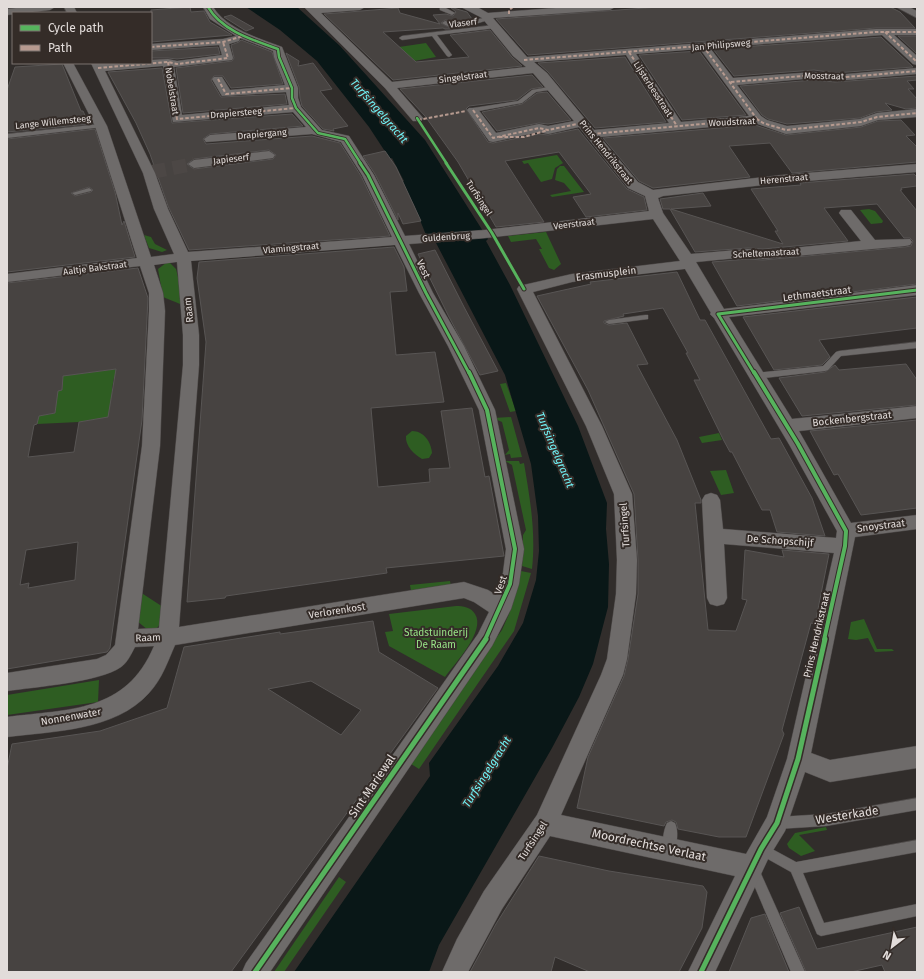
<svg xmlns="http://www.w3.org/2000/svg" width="924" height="979" font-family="'Fira Sans',sans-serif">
<rect width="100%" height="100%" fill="#312d2b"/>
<g fill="#2e5d22">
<path d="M426,43L436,57L414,61L399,47Z"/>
<path d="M557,155L563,163L555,168L552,179L541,182L528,163L524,164L522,161Z"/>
<path d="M560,166H564L584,192L552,197L550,195L571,191L564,183L555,180L557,169Z"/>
<path d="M869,209L875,211L883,221L882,223L871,224L860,210Z"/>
<path d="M546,232L561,264L554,270L549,268L539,249H542L536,239L511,242L508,236Z"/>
<path d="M144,235L151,237L155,244L167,250L162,252L149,248Z"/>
<path d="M166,263H170L176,269L185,306L163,297L158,269Z"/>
<path d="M12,332L69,375L125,368L124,377L114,378C110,396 112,400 119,416L79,422L37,424L39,412L46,415L55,413V391L62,390L63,377Z"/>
<path d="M506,383L516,411L510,412L500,384Z"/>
<path d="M511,417L522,457L511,458L510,454L505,455L509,450L502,422L493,418Z"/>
<path d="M412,431C424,431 431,442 432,453L429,458L422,459C414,454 405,446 406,436Z"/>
<path d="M719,433L722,440L702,443L699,437Z"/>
<path d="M505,461H519L520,464L524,463C530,499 536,532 532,569L522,566L523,535L526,530L512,465Z"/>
<path d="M726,470L734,493L721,495L710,471Z"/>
<path d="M521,571L531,573L514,631L419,769L408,762L502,630L509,614Z"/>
<path d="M450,581L451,586L411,591L410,585Z"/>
<path d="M140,592L163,607L160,624L157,628L148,630L137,621Z"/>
<path d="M456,606C463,606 471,607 475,614C486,631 455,663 445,677L389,646L385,632L393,631L389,614Z"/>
<path d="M864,619L877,649H892L894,651L875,652L868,638L856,640L848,639L851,622Z"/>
<path d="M99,680L98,702L7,715V695Z"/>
<path d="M826,827L827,830L799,835L815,851L801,856L789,848L787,844L795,833Z"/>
<path d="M339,877L346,882L284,972H274Z"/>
</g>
<path fill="#091717" d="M246,7H297L340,46L425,140L488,239L486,241L510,285L578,426L607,503L606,529L609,564L608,607L593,664L579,697L552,748L439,945L429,972H294L430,776L429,763L498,666L523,623L536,580L539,551L538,516L531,464L505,375L435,241L426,235L414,205L402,182L404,181L392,158L390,159L369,127L317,61L280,30Z"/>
<g fill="#474341" stroke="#585554" fill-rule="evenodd">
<path d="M190,7L191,12L204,11L210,22L232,35L151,42V10Z"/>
<path d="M450,7L467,12L472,19L459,22L445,20L441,23L452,29H445L443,28L383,32L416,62L469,57L450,35L490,30L512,57L522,66L393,80L324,14L398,8L400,13L440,24L433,15L446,14L453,16L456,12Z"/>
<path d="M659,7H890L900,12L915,28H876L528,55L496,19Z"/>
<path d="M231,15L254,28L246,31L224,17Z"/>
<path d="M898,36H917V53H916Z"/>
<path d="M881,37L913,67L835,73L814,70L734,76L713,49Z"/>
<path d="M241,40L272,52L283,84L231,88L223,76H214L211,80L221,97L285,94L287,104L183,113L176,68L232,61L234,58L231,45L239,42Z"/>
<path d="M218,47L220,54L177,59L168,58H151V51Z"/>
<path d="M699,51L746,115L682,120L639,55Z"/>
<path d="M286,53L299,61L298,66L313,63L332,89L320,91L348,126L333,129L334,131L323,129L302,106L300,98L299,87Z"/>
<path d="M625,57L666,122L595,128L548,72L538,63Z"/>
<path d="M62,64L81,111H83L89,124L7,132V90L15,67Z"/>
<path d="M162,68L172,123L292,114L303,126L210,134L203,139L206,144L312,136L340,143L361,176L390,236L189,250L168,206L150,154L136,123L108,72ZM269,150L276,155L273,159L194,169L187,164L194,159Z"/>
<path d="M532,75L543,87L531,89L517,100L469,106L466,109L488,142L493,143L539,134L548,135L578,129L627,189L644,197L647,210L586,217L573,197L591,194L559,152L505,161L544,222L496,227L458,162L425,116L400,89Z"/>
<path d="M917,76V80L907,81L914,89H908L917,99V108L906,109L885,103L892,110L876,112L860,118L787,124L768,119L762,115L740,86L814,80L835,82Z"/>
<path d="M547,92L571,120L548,124L539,123L497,131L482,112L522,104L537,93Z"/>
<path d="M901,120L915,135L906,136L917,147V162L792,173L770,143L729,146L750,177L653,188L639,181L603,138L755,125L786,135L861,127L878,121Z"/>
<path d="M95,129L115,192L122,225L124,221L135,257L7,272V139ZM89,187L93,190L91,192L75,196L71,193Z"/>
<path d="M385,151L396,167L421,221L403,224L398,213V220L375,174L363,156Z"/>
<path d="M914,174L917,177V186L901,188L902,190H900L917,211V284L737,306L712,262L748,259L763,260L905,247L911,246L913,241L910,238H904L877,204L824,208L848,241L763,249L748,248L695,252L670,209H663L660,199L703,193L711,206L671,209L783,244L775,231H778L751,189L801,185L800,183Z"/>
<path d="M394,247L404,267L407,291L390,292L396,355L435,352L444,402L371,408L378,487L430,482L429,469L450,468L441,411L472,408L485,477L489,476L504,556L386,568L387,573L226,596L225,598L187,602L206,342L197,278L199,262Z"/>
<path d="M435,250L464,307L498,371L480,375L449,317L418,254Z"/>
<path d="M138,268L148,298L142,420L110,648L107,652L7,669V283ZM116,369L108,417L79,422L74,452L28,457L34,425L37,424L39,416L55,413L58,391L62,390L63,376ZM78,542L75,580L28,588L29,583L20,585L26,550Z"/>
<path d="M677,272L700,320H705L771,439L779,438L812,498L825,536L777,532L770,510H762L732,452H730L724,441L694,380H700L686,353H688L663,308L623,314L624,316L604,321V323L609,325L627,323L648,364L637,365L677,440L701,500V503H695L708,630L736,631L747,600L742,599L745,550L784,557L782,550L829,554L815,624L811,623L782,730L784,734L746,837H719L678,829L676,822L672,820L666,822L664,826L577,808L588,757L624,676L628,659L638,594V560L634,494L588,390L537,296L591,284L590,282Z"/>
<path d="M917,297V328L819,340L830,357L822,365L774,370L743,317Z"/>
<path d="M906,364L917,380V405L802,416L779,378L825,372L835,365L839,370Z"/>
<path d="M917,420V508L861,515L838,474L834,475L810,431Z"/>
<path d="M373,621L379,652L438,688L231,972H7V769L12,744L100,731L167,708L184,647L280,632V634ZM311,681L361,710L341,735L268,689Z"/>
<path d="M539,856L609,871L703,886L707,892L702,928L679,972H590L555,957L551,972H470L496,924Z"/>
<path d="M799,907L817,949L917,927V972H885L882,965L851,972H806L780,913Z"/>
<path d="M765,914L789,972H729L751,918Z"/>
</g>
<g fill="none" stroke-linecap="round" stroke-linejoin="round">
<path stroke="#4c4745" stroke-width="14" stroke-dasharray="14 7" stroke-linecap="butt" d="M152,172L194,164"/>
<defs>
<g id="lane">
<path d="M440,7H444L455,13L452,15L440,10Z"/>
<path d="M483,18L486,20L485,21C472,25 454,32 442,23L445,21L459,24Z"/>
<path d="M494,25L496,26V28L437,35L452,55L449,57L447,56L432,36L402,40L399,38L402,36Z"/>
<path d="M554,86L557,88L556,89L536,92L522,103L473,112L470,110L473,108L518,101L532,90Z"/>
<path d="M101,124L104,126L103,127L7,138V134Z"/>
<path d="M89,188L92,190L91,191L75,195L72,193Z"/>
<path d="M645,315H648V319L609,324L605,322L609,320Z"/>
<path d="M917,342V348L841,356L828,370L825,371L756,379L752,376L756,373L823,366L836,352L839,351Z"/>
<path d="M917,798V810L826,826L777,829L773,827L771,823L773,819L777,817L826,814Z"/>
<path d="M671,821L675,823C679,831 677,846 673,854L669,856L665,854C661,846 663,831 667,823Z"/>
<path d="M917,840V852L803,873L824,923L917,904V916L821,936L817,934L791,872L757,853L755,849L757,845L761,843L796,862Z"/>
<path d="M754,865L758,867L805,972H791L748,871L750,867Z"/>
</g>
<g id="street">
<path d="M24,7H55L50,10L7,15V9Z"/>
<path d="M64,7H74L77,13H67Z"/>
<path d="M203,7H213C227,29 258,38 282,47L298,88V98L301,107L322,130L349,136L374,175L405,236L485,230L649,211L645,196L628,188L579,127L548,134L539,132L493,142L489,141L467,110L469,108H477L496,133L539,124L548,126L574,121L533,73L397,88L423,118L421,121H413L385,88L304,7H365L360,10L321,13L392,82L526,67L513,56L482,18L461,7H477L488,13L569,7H615L610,10L493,18L527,57L876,29H917V35H894L917,56V65L913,64L882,35L710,48L733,78L814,72L835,75L917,68V74L835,81L814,78L737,85L761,116L767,120L787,126L860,119L877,113L917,109V117L878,120L861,126L786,134L755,123L600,137L638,182L653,190L782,175L917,164V172L782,183L663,196L658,198L663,213L691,254L748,249L763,251L861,241L839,213L841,210H851L875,240L910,239L912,242L910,245L905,246L763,259L748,257L696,262L724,309L917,285V295L729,317L792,419L917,406V418L799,431L851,523L917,515V529L855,537L811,753L830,760L917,746V768L830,782L805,772L785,831L769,857L715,972H688L735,876L550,836L502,909L468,972H442L457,939L484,891L537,815L601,675L607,659L616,594L617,560L614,494L586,426L517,289L519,286L572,274L680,261L653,219L485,238L409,244L433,293L464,346L495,410L524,549L519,584L511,609L492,646L270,972H242L246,963L478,634L489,612L474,602L464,598L175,645C168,661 162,679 149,693C115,731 54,731 7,737V717C69,709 126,713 154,646L135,647C131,654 128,662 121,667C100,682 35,687 7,691V673L97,659L106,655L115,645L142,446L149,311V293L140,266L7,282V274L137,258L95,126L63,63H73L107,126L151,257L174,254L154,209L143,173L91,63H151V60L168,59L177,61L222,55L219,45L151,50V44L223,39L236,36L210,19ZM240,38L273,51L274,57L285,85L230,90L222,77H214L212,79L222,96L286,92L289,105L182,115L174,67L232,60L233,58L229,44L239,41ZM700,49L749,116L681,122L636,54ZM626,55L669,123L594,130L547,73L534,62ZM163,66L173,122L293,112L306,127L210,135L204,139L206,142L312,134L341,142L362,175L392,237L188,252L168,209L155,173L105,71ZM395,245L419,293L448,346L479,410L506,549L503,573L496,595L488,590L464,582L179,627L199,365V335L191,261ZM177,262L183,335V365L159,628L138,629L160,446L165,311L163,293L154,265ZM685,269L711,313L710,314L714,318L790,446L837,531L836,538L723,529L720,500L717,495L711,493L705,495L702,500L707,598L710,604L717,606L724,604L727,598L724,544L834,553L787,759L767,817L746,854L561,815L623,675L627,659L636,594L637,560L632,494L602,426L533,292L572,282Z"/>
<path d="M896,7H909L917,11V18Z"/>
<path d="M269,151L275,155L273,158L194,168L188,164L194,160Z"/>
</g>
</defs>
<use href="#lane" stroke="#4d4948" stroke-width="1"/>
<use href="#street" stroke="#4d4948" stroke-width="1"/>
<use href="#lane" fill="#6e6b6a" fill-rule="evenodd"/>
<use href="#street" fill="#6e6b6a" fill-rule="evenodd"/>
<g stroke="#b69a8f" stroke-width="2" stroke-dasharray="3.5 2" stroke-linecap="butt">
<path d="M509,14V10L513,7"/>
<path d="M885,32L917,62"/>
<path d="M703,46L757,119"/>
<path d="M151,47L223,42L243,36"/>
<path d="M629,52L677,126"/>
<path d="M524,60L876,32H917"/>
<path d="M168,62L177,119L296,108"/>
<path d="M98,68L168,62L177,64L228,58L223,42"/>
<path d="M218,79L226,94L292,88"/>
<path d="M731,82L814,75L835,78L917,71"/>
<path d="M473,110L493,138L539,128L548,130L582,123"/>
<path d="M418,120L466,111"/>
<path d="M592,134L757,119L763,123L786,130L861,122L877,117L917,113"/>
<path d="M499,137H524L548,130"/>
</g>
<defs>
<g id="cycleway-far3">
<path d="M208,7C222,31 253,40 278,49L279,57L292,88V98L296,108L318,133L345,139L361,164"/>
<path d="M417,118L447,164"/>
</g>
<g id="cycleway-far2">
<path d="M360,163L368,175L426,293L469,373"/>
<path d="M446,163L492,233L524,289"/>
<path d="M754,373L718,314L917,290"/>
</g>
<g id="cycleway-far1">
<path d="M469,372L487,410L515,549L510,584L485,640"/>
<path d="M754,372L798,444L846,531L845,546L824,640"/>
</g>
<g id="cycleway">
<path d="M255,972L486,639"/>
<path d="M701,972L761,849L777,823L798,759L825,639"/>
</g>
</defs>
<use href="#cycleway-far3" stroke="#342c28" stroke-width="4"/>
<use href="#cycleway-far2" stroke="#342c28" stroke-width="5"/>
<use href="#cycleway-far1" stroke="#342c28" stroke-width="6"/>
<use href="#cycleway" stroke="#342c28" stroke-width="8"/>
<use href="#cycleway-far3" stroke="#56b35d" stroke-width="2.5"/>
<use href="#cycleway-far2" stroke="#56b35d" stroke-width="3"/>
<use href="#cycleway-far1" stroke="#56b35d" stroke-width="4"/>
<use href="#cycleway" stroke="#56b35d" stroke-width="5"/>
</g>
<g text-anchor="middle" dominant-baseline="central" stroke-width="4" stroke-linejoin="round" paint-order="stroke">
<g font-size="9" fill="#e2dcda" stroke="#342c28">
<text transform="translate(463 23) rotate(-7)">Vlaserf</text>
<text transform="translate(721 45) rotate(-5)">Jan Philipsweg</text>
<text transform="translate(824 76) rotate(1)">Mosstraat</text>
<text transform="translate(463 77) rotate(-7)">Singelstraat</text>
<text transform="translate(653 89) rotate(57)">Lijsterbesstraat</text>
<text transform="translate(172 91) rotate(81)">Nobelstraat</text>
<text transform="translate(236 113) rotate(-5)">Drapiersteeg</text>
<text transform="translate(53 122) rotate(-6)">Lange Willemsteeg</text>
<text transform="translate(732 122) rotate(-3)">Woudstraat</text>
<text transform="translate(262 134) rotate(-5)">Drapiergang</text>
<text transform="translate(606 152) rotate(51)">Prins Hendrikstraat</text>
<text transform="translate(231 159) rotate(-7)">Japieserf</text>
<text transform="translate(784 179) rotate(-5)">Herenstraat</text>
<text transform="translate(479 198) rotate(57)">Turfsingel</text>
<text transform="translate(574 224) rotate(-7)">Veerstraat</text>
<text transform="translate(446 237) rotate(-4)">Guldenbrug</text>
<text transform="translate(291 248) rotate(-5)">Vlamingstraat</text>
<text transform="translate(766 253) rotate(-3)">Scheltemastraat</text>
<text transform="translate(95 268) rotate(-7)">Aaltje Bakstraat</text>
</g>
<g font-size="10" fill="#e2dcda" stroke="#342c28">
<text transform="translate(423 269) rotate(64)">Vest</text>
<text transform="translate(606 274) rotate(-7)">Erasmusplein</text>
<text transform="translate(817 294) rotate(-7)">Lethmaetstraat</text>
<text transform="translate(189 310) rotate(-96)">Raam</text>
<text transform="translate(852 419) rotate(-6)">Bockenbergstraat</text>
<text transform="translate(625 525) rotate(-94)">Turfsingel</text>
<text transform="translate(881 526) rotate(-7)">Snoystraat</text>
<text transform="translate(780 541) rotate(4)">De Schopschijf</text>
<text transform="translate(501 585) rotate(-71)">Vest</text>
<text transform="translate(337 611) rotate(-9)">Verlorenkost</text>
<text transform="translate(817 635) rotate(-77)">Prins Hendrikstraat</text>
<text transform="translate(148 638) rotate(-2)">Raam</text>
<text transform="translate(71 717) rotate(-10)">Nonnenwater</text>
<text transform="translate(533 841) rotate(-57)">Turfsingel</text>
</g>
<g font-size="10" fill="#98e487" stroke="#342c28">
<text x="436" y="633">Stadstuinderij<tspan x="436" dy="12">De Raam</tspan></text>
</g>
<g font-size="11" font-style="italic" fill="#70f5f9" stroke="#342c28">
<text transform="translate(379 111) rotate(49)">Turfsingelgracht</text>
<text transform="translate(555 450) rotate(67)">Turfsingelgracht</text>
<text transform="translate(487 772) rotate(-58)">Turfsingelgracht</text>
</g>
<g font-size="12" fill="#e2dcda" stroke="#342c28">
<text transform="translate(372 786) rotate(-56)">Sint Mariewal</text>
<text transform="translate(847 815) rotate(-9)">Westerkade</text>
<text transform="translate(649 845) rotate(12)">Moordrechtse Verlaat</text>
</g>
</g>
<rect width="924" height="979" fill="none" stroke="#e2dcda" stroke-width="16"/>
<rect x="12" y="12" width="140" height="52" fill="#342c28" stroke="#7a726f"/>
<rect x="20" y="25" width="20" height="6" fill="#56b35d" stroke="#7a726f"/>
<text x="48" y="32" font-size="12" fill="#e2dcda">Cycle path</text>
<rect x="20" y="45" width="20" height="6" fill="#b69a8f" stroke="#7a726f"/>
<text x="48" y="52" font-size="12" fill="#e2dcda">Path</text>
<g transform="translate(892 947) rotate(211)" stroke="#342c28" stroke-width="3" paint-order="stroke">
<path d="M0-3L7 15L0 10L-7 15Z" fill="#e2dcda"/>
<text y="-6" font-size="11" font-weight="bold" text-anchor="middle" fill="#e2dcda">N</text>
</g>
</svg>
